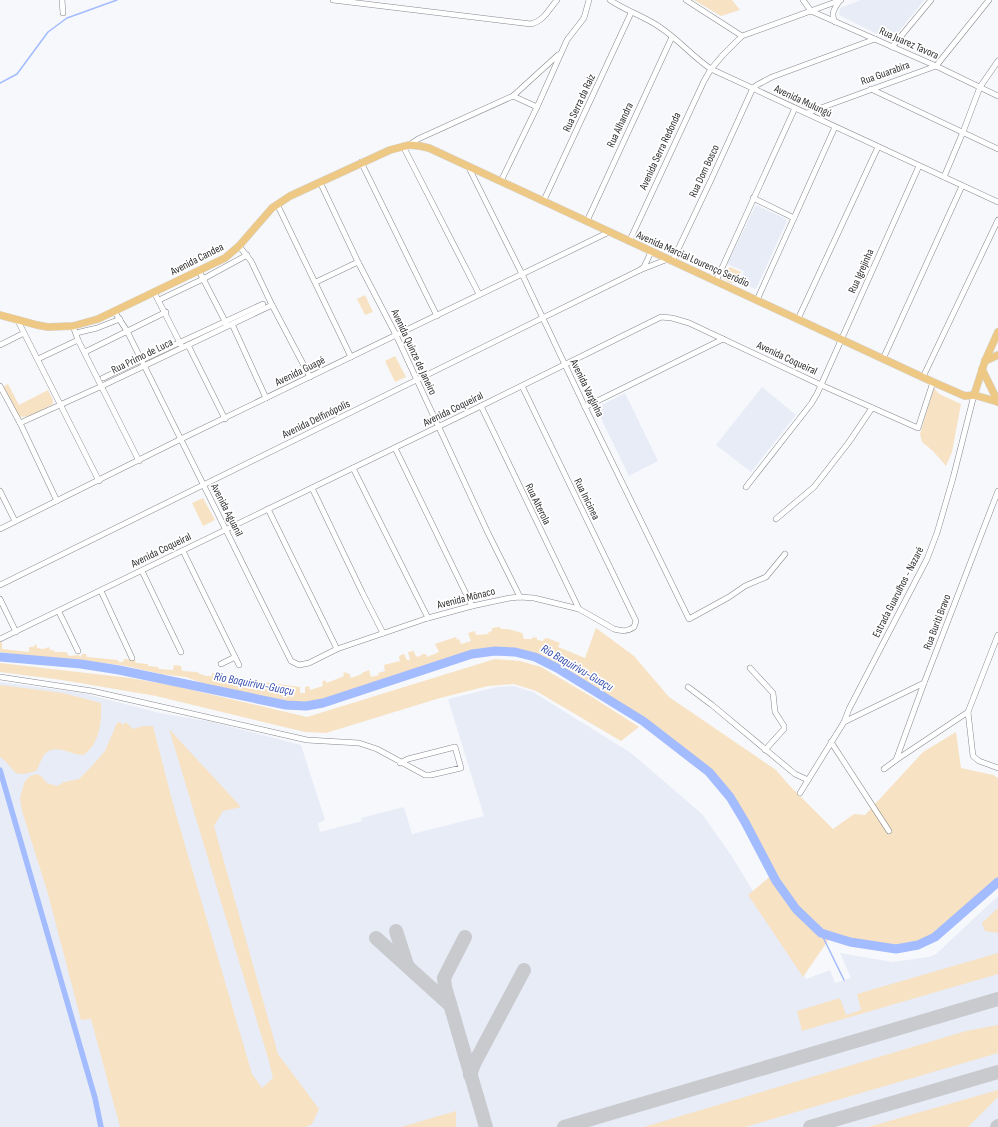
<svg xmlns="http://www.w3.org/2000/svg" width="998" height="1127" font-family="'Sofia Sans Condensed',sans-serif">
<rect width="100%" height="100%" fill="#f6f8fc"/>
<g fill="#e8ecf7">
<path d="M861,0H924L891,41L839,15L840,8Z"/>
<path d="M756,205L786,219V223L756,289L739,283L744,271L727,264Z"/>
<path d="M762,387L796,415L751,472L716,445Z"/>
<path d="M625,393L658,461L629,476L596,408Z"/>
<path d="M0,682L82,693L160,713L212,722L301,745L325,820L318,823L320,832L362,821L361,818L404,807L412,834L484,816L448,699L497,687L513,686L533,692L631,753L702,814L731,855L806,979L830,970L835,983L851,978L840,953L892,962L929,957L936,954L998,896V1127H0Z"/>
</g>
<g fill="#f7e2c3">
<path d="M694,0H732L740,10L721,16Z"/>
<path d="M730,267L741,272L735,282L730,283L721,277L725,271Z"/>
<path d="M365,295L373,312L365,315L357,299Z"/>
<path d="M395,356L406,377L395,382L385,361Z"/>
<path d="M8,384L19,405L48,390C50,395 55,400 52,405C42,409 28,420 18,416L2,387Z"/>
<path d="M934,388L939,394L961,404L952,452L946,466L933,451L922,442L920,434Z"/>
<path d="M203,498L215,520L203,526L192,503Z"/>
<path d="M500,627L501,629H508L522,633L524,639H532L533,637L537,638V640L543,641L544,639L547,638L560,643L558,647L585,658L596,628L634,656L669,697L776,770L789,785L833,829L854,814L865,815L923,752L956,732L961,768L993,775L998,778V881L935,937L910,946L890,948L850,942L831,936L803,977L748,895L773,874L730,797L687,750L625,710L550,664L551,661L533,652L514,649L472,651L371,683L349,693L325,700L291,704L254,697L202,683L186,677L161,674L126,666L89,661L34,657L0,652V642H2V649L29,652V647H33L36,644L37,648L43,649L49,647L50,650H53L55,652H66L69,656L79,655L81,657L82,654H86L87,657L118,660L119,662H123L124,659L135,660L136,663L148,664V666L158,667L159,669L173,670L174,665L181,666L182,671L197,672L200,674L204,675L205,676H212V673H220V675L236,677V678L300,687V693H305V687L309,686L310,690L323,686L322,682L325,680L327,683L344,676L343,673L346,672L347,674L349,673L351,678L362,674V673L369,670L371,677L379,675L378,673L385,671L384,665L400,661L399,656L404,654L407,660H410L408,652L414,651L415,655L418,657L423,654H426L427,657L439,652L435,644L456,637L457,640L459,639L461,644L471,641L468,633L475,631L476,635L488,634L489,632L492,631V628Z"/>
<path d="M495,659L520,661L541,667L592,697L639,727L621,741L536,691L514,684L488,686L440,698L326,733L305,732L156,696L62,680L0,672V663L130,678L175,686L307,717Z"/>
<path d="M0,685L63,693L101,703C102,720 100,745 83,755C71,755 55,742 44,755C41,759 39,766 36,771C9,779 17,769 0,757Z"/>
<path d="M120,722L123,725L126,722L133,729L143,726H153L173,804L252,1074L262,1088L273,1078L269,1061L169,729L241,807L223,811L214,826L278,1054L319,1109L312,1124L306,1127H120L91,1019L81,1020L48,894L22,811L20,799L22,790L25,781L30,776L37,774L41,776L47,783L57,786L64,782L79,779L90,768L105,751L117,723Z"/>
<path d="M998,908V933L985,931L982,923Z"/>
<path d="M998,953V974L802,1031L797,1011L840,998L846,1015L861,1010L857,994Z"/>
<path d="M998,1025V1053L745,1127H644L966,1031Z"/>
<path d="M998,1090V1097L968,1127H868Z"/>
<path d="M456,1111V1127H401Z"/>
</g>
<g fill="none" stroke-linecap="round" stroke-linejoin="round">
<g stroke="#a3bbff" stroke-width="1.5">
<path d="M0,83L17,74L48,32L67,18L117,0"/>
<path d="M821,933L844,980"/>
</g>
<path stroke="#a3bbff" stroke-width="5.5" d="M0,770L95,1098L101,1127"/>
<path stroke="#a3bbff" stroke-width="9" d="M0,657L81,664L119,670L286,705L306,706L323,703L472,654L495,651L515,652L535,657L557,668L643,721L709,772L730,797L745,822L776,881L796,909L821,933L850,942L896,949L918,945L935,937L998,882"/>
<g stroke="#c8cace" stroke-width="14">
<path d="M396,931L407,965"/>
<path d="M465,937L444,978L445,987L486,1127"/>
<path d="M376,938L450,1005"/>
<path d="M470,1075L474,1064L524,970"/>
<path d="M564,1127L998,999"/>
<path d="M810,1127L998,1072"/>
<path d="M997,1127L998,1126"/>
</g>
<defs>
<g id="minor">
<path d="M62,0L63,13"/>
<path d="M333,0L531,24C544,21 549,9 557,0"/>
<path d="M610,0C626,11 646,17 661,28C679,40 693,57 711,69L998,202"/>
<path d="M686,0L742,36"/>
<path d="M803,0L811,11"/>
<path d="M811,11L936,66L998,96"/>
<path d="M835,22C830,13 835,8 840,0"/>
<path d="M892,47L931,0"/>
<path d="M871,89L998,149"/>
<path d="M513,96L558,55"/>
<path d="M807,113L936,66L989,0"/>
<path d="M409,145L418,139L513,96L537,107"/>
<path d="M403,146L479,294"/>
<path d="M361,162L437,316"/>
<path d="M468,166L522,274L585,407L689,619L729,597L745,586L766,577L785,554"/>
<path d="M944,177L963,132L980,87L998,61"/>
<path d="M501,181L537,107L567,40L584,18L589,0"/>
<path d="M320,182L358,262L396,335L488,533L520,597"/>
<path d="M753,198L794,218"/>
<path d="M544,200L631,13"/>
<path d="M277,204L351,357"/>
<path d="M587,221L672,37"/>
<path d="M629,242L704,81L711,69L723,55L742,36L841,0"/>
<path d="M239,246L251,261L272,305L310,377"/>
<path d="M651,252L644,267L640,270L668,259"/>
<path d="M672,262L711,180L753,88L757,85L772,77L875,39"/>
<path d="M199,271L226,323"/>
<path d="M716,281L795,108"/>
<path d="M316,282L358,262"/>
<path d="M154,292L181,345"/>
<path d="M159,300L203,279L247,255"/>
<path d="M757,300L835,127"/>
<path d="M114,311L127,331L291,661L299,665L309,663L337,649L428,618L472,606L510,598L520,597L534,598L579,609L614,629C622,631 627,632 634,627L636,621L522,386"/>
<path d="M798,319L878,147"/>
<path d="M18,321L99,481"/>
<path d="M232,324L266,398"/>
<path d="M73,326L78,340L139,461"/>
<path d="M76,333L97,328L120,319"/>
<path d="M0,345L24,333"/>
<path d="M188,345L225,419"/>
<path d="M85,352L166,312"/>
<path d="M38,359L78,340"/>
<path d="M144,359L263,304"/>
<path d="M883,359L962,186"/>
<path d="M923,377L998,220"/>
<path d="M103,378L141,360"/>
<path d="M0,386L20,423L57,501"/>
<path d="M481,406L579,609"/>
<path d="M585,407L723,339"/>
<path d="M20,423L102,386L272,305"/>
<path d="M395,448L472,606"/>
<path d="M353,468L428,618"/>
<path d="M746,487L811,404L817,394L919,166"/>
<path d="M312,488L363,594L383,633"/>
<path d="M0,491L15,521"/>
<path d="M268,509L337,649"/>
<path d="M776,519L814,487L849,442L872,408"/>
<path d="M0,529L181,439L609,232"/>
<path d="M183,551L239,665"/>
<path d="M142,571L181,652"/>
<path d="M0,585L640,270"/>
<path d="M101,591L132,658"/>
<path d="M0,599L16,632"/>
<path d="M59,612L78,651"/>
<path d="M998,635L968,712L973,756L979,761L998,768"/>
<path d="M0,639L481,406L661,317L672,318L689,323L821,385L918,428L933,382"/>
<path d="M221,664L235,657"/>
<path d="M750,668L773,693L775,712L784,726V729L765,750"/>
<path d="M0,677L92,691L307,740L359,743L377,749L425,775H431L461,768L455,747L408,759L400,763"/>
<path d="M688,687L712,705L795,774L808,780"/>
<path d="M844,722L924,683"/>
<path d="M831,742L889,831"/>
<path d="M896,760L924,683L998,491"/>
<path d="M884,769L896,760L968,712"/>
<path d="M800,793L844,722L849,709L927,559L937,533L953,478L974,395"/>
</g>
<g id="major">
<path d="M0,315L37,325L48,327L73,326L98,319L225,258L239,246L272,208L290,196L390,150L409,145L420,146L429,148L933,382L965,396L974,395L998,402"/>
<path d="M985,361L998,355"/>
<path d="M982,369L998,402"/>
<path d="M974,395L985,361L998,332"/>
</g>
</defs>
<use href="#minor" stroke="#86888b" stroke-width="6"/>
<use href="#major" stroke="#d6d6d6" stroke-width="8"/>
<use href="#minor" stroke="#fff" stroke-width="5"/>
<use href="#major" stroke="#eec885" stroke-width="7"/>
</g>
<g text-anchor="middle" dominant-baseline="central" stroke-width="3.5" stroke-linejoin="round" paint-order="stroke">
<g font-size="11" fill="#303032" stroke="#fff">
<text transform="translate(909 43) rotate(24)">Rua Juarez Tavora</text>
<text transform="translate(885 73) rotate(-20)">Rua Guarabira</text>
<text transform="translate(803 101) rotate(25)">Avenida Mulungú</text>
<text transform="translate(579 103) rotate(-65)">Rua Serra da Raiz</text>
<text transform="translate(620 125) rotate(-65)">Rua Alhandra</text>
<text transform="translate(660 151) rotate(-65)">Avenida Serra Redonda</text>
<text transform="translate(704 171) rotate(-65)">Rua Dom Bosco</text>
<text transform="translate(197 259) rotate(-27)">Avenida Candea</text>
<text transform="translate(693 259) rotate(24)">Avenida Marcial Lourenço Seródio</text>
<text transform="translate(861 271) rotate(-66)">Rua Igrejinha</text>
<text transform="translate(414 352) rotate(65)">Avenida Quinze de Janeiro</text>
<text transform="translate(142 356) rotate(-26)">Rua Primo de Luca</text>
<text transform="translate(787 358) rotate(25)">Avenida Coqueiral</text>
<text transform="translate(300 371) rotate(-26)">Avenida Guapé</text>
<text transform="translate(587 388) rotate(64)">Avenida Varginha</text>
<text transform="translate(453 409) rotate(-26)">Avenida Coqueiral</text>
<text transform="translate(316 419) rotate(-26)">Avenida Delfinópolis</text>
<text transform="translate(587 499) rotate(64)">Rua Inicinea</text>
<text transform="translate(538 504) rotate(64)">Rua Alterola</text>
<text transform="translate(227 510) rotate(63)">Avenida Aguanil</text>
<text transform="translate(161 550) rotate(-26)">Avenida Coqueiral</text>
<text transform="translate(898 592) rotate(-63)">Estrada Guarulhos - Nazaré</text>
<text transform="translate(466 598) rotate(-14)">Avenida Mônaco</text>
<text transform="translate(937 622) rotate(-69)">Rua Buriti Bravo</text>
</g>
<g font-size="12" font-style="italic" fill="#354dad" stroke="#fff">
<text transform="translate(577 668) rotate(30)">Rio Baquirivu-Guaçu</text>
<text transform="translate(254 684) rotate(11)">Rio Baquirivu-Guaçu</text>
</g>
</g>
</svg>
